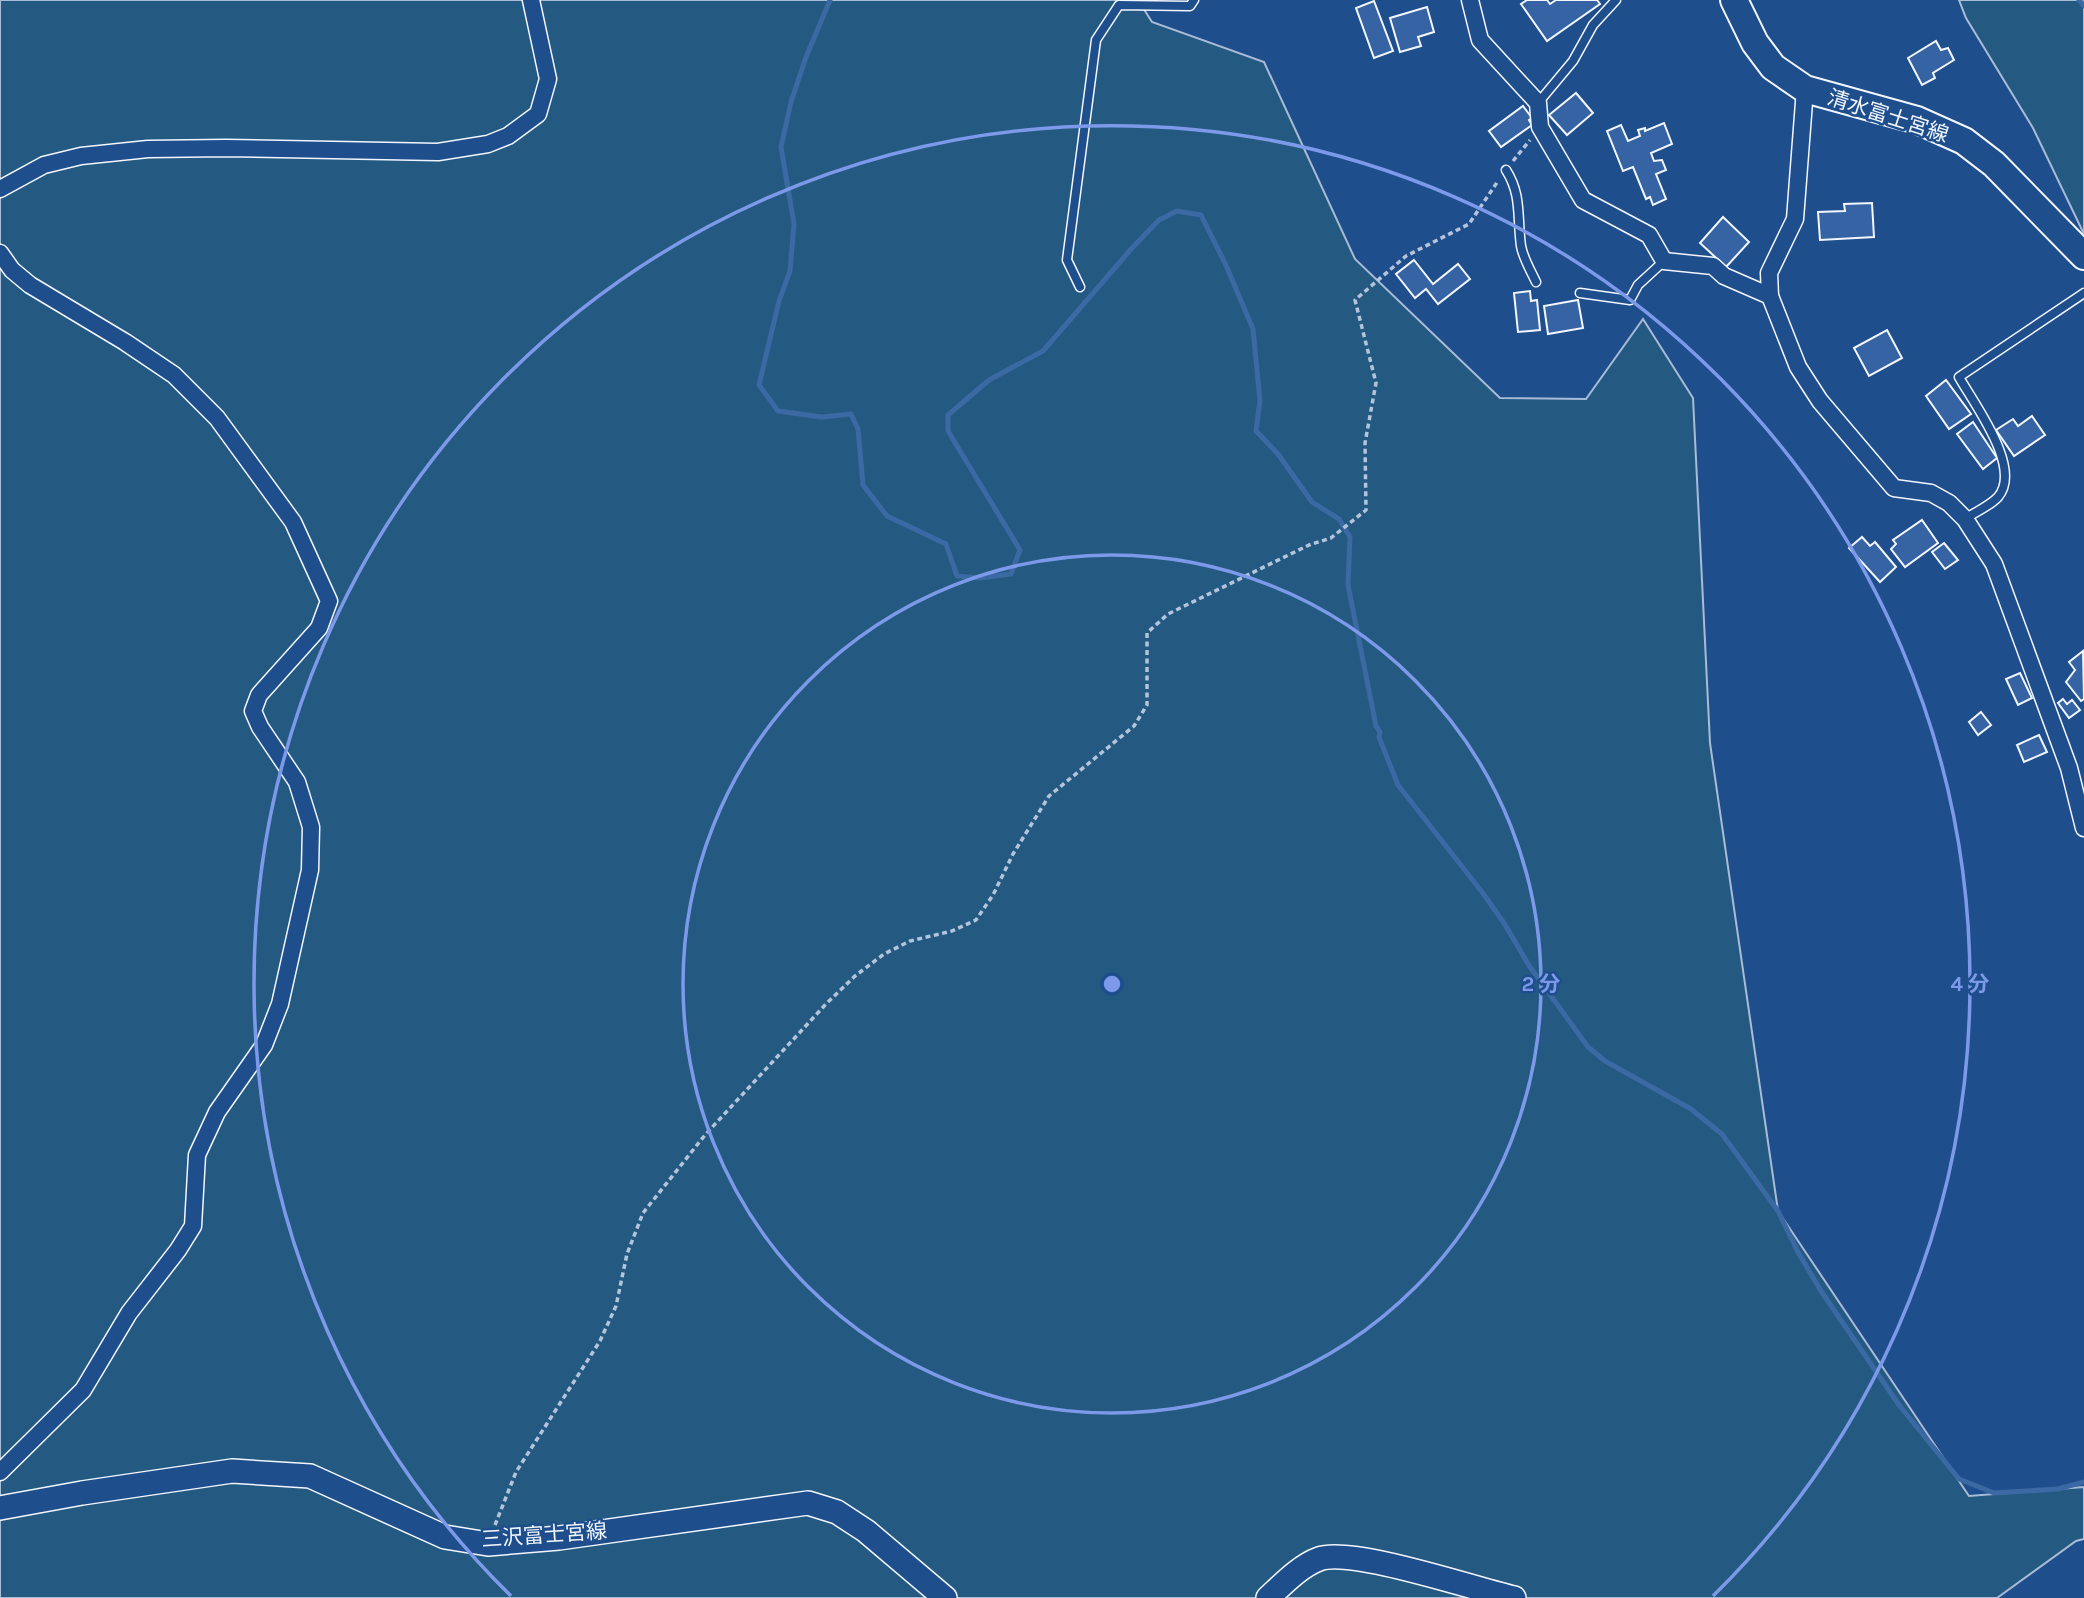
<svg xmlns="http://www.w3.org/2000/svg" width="2084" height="1598" font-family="Karla,'Noto Sans JP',sans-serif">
<rect width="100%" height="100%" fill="#1f4e8c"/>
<g fill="#245a82" stroke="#a8bbd7" stroke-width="2">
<path d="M0,0H1138L1152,22L1264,62L1355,259L1500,398L1586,399L1643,319L1693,398L1710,743L1778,1211L1969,1496L2084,1487V1539L2076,1541L1997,1598H0Z"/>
<path d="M1959,0H2084V234L2033,128L1966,18Z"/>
</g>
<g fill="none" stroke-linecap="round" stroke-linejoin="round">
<g stroke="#3b69a3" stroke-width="5">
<path d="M830,0L806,57L791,102L781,147L794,224L790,271L779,301L759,385L778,411L822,417L851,414L858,429L863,485L887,516L946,544L957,576L979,578L1011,574L1020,550L948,431V415L989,380L1043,351L1132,248L1159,220L1177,211L1201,215L1225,263L1253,329L1260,401L1256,431L1278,454L1312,502L1339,519L1350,537L1348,585L1376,726L1380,732L1379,737L1398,785L1482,892L1504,923L1530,967L1588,1047L1605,1061L1691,1109L1722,1134L1778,1211L1799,1254L1821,1291L1899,1405L1959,1479L1994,1493L2058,1489L2084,1482"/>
<path d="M2079,0L2084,6"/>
</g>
</g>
<g fill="#3563a3" stroke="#f2f6ff" stroke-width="2">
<path d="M1527,0H1547L1550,4L1556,0H1597L1600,4L1547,41L1521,4Z"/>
<path d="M1374,1L1393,51L1374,58L1356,8Z"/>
<path d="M1427,7L1434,32L1418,37L1421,46L1400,52L1390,18Z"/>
<path d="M1936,41L1941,50L1948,48L1954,60L1933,73L1935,78L1922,85L1908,58Z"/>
<path d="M1576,93L1593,113L1567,135L1549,115Z"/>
<path d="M1523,106L1532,118L1529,120L1532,125L1501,147L1489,131Z"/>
<path d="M1664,123L1672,144L1651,153L1654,161L1662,160L1666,170L1656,174L1666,199L1653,205L1650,197L1646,199L1633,167L1623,171L1607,131L1621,125L1628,141L1640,136L1638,130L1645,128V131Z"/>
<path d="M1872,203L1874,237L1820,240L1818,212L1845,211L1844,204Z"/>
<path d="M1723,217L1749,242L1726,267L1700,243Z"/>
<path d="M1414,260L1433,284L1458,264L1470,279L1438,304L1426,289L1415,298L1396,274Z"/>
<path d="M1530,291L1531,301L1537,300L1540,330L1518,332L1514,293Z"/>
<path d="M1578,300L1583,328L1548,334L1544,306Z"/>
<path d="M1887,330L1902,358L1869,376L1854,348Z"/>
<path d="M1946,380L1971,414L1949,429L1926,396Z"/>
<path d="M2032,416L2045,435L2014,456L1996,430L2013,419L2018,426Z"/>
<path d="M1973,422L1997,458L1983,469L1957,434Z"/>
<path d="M1922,520L1938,543L1905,567L1891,549L1896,544L1893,540Z"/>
<path d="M1862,537L1870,546L1875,542L1896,567L1880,582L1849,548Z"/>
<path d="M1944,543L1958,560L1945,569L1932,552Z"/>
<path d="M2083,651L2084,699L2081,701L2066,682L2075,670L2069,662Z"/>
<path d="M2020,673L2032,698L2018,705L2006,679Z"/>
<path d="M2063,699L2067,704L2072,700L2080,710L2069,718L2058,703Z"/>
<path d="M1981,712L1991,725L1978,735L1969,722Z"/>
<path d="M2039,735L2047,752L2024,762L2017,745Z"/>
</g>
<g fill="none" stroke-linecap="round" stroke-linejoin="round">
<defs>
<g id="service">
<path d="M1538,103L1573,61L1593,25L1616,0"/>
<path d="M1506,170C1522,195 1517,217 1521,246C1523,258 1531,271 1536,282"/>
<path d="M1080,287L1067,260L1096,40L1119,5L1190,6L1194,0"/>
<path d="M1580,293L1630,300L1638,285L1664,261"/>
<path d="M1965,519C1975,512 1990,506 1998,497C2023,468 1974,404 1959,377L2084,293"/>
</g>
<g id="minor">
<path d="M1470,0L1480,40L1538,103L1540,127L1583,200L1649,235L1664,261L1713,266L1724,276L1770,296"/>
<path d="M1805,89L1795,219L1769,273L1770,296L1798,367L1820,401L1894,488L1931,493L1949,503L1965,519L1994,564L2069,768L2084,828"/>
<path d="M0,189L44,165L81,156L148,149L226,148L438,152L488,144L508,136L538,114L548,79L531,0"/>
<path d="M0,253L12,270L30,285L125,342L174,375L217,418L293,522L329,601L319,628L259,695L253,711L260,727L297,782L311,827L310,870L280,1004L264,1045L217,1112L197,1155L193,1226L178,1250L129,1313L83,1390L0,1472"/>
</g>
<g id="secondary">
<path d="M0,1508L82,1493L232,1471L310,1476L445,1537L488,1544L559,1538L808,1503L837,1512L866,1531L945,1598"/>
<path d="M1268,1598C1283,1584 1300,1566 1319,1559C1351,1547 1475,1589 1514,1598"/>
</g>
<path id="primary" d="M1734,0L1755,43L1773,67L1805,89L1917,120L1964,141L1994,164L2084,256"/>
</defs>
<use href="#service" stroke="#f2f6ff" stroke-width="11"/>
<use href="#minor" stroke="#f2f6ff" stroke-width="19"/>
<use href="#secondary" stroke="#f2f6ff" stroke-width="26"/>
<use href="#primary" stroke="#f2f6ff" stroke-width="30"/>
<g stroke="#b3c4dc" stroke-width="3.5" stroke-dasharray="5 3.5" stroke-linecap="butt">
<path d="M1513,161L1530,140"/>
<path d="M495,1525L516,1472L600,1341L616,1306L627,1254L643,1213L705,1135L826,1004L855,976L884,954L910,941L952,931L976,920L993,895L1013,854L1049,796L1134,726L1147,705V633L1168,614L1309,545L1331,538L1366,510L1365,443L1376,383L1355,300L1406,256L1469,224L1498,181"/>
</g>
<use href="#service" stroke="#1f4e8c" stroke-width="8"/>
<use href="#minor" stroke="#1f4e8c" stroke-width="16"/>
<use href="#secondary" stroke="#1f4e8c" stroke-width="23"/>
<use href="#primary" stroke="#1f4e8c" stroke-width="26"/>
</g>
<g fill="none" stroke="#7d9aea" stroke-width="3.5">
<circle cx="1112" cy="984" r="429"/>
<path d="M511 1596A858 858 0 1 1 1713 1596"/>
</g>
<g text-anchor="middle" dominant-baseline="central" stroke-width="5" stroke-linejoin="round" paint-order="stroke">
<g font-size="21" fill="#f2f6ff" stroke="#1f4e8c">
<text transform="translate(1888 116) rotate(18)">清水富士宮線</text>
<text transform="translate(544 1535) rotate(-4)">三沢富士宮線</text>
</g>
</g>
<circle cx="1112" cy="984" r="10" fill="#7d9aea" stroke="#1f4e8c" stroke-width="3.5"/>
<g font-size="21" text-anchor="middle" font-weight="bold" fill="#7d9aea" stroke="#1f4e8c" stroke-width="5" stroke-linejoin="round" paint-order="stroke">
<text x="1541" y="991">2 分</text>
<text x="1970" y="991">4 分</text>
</g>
</svg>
